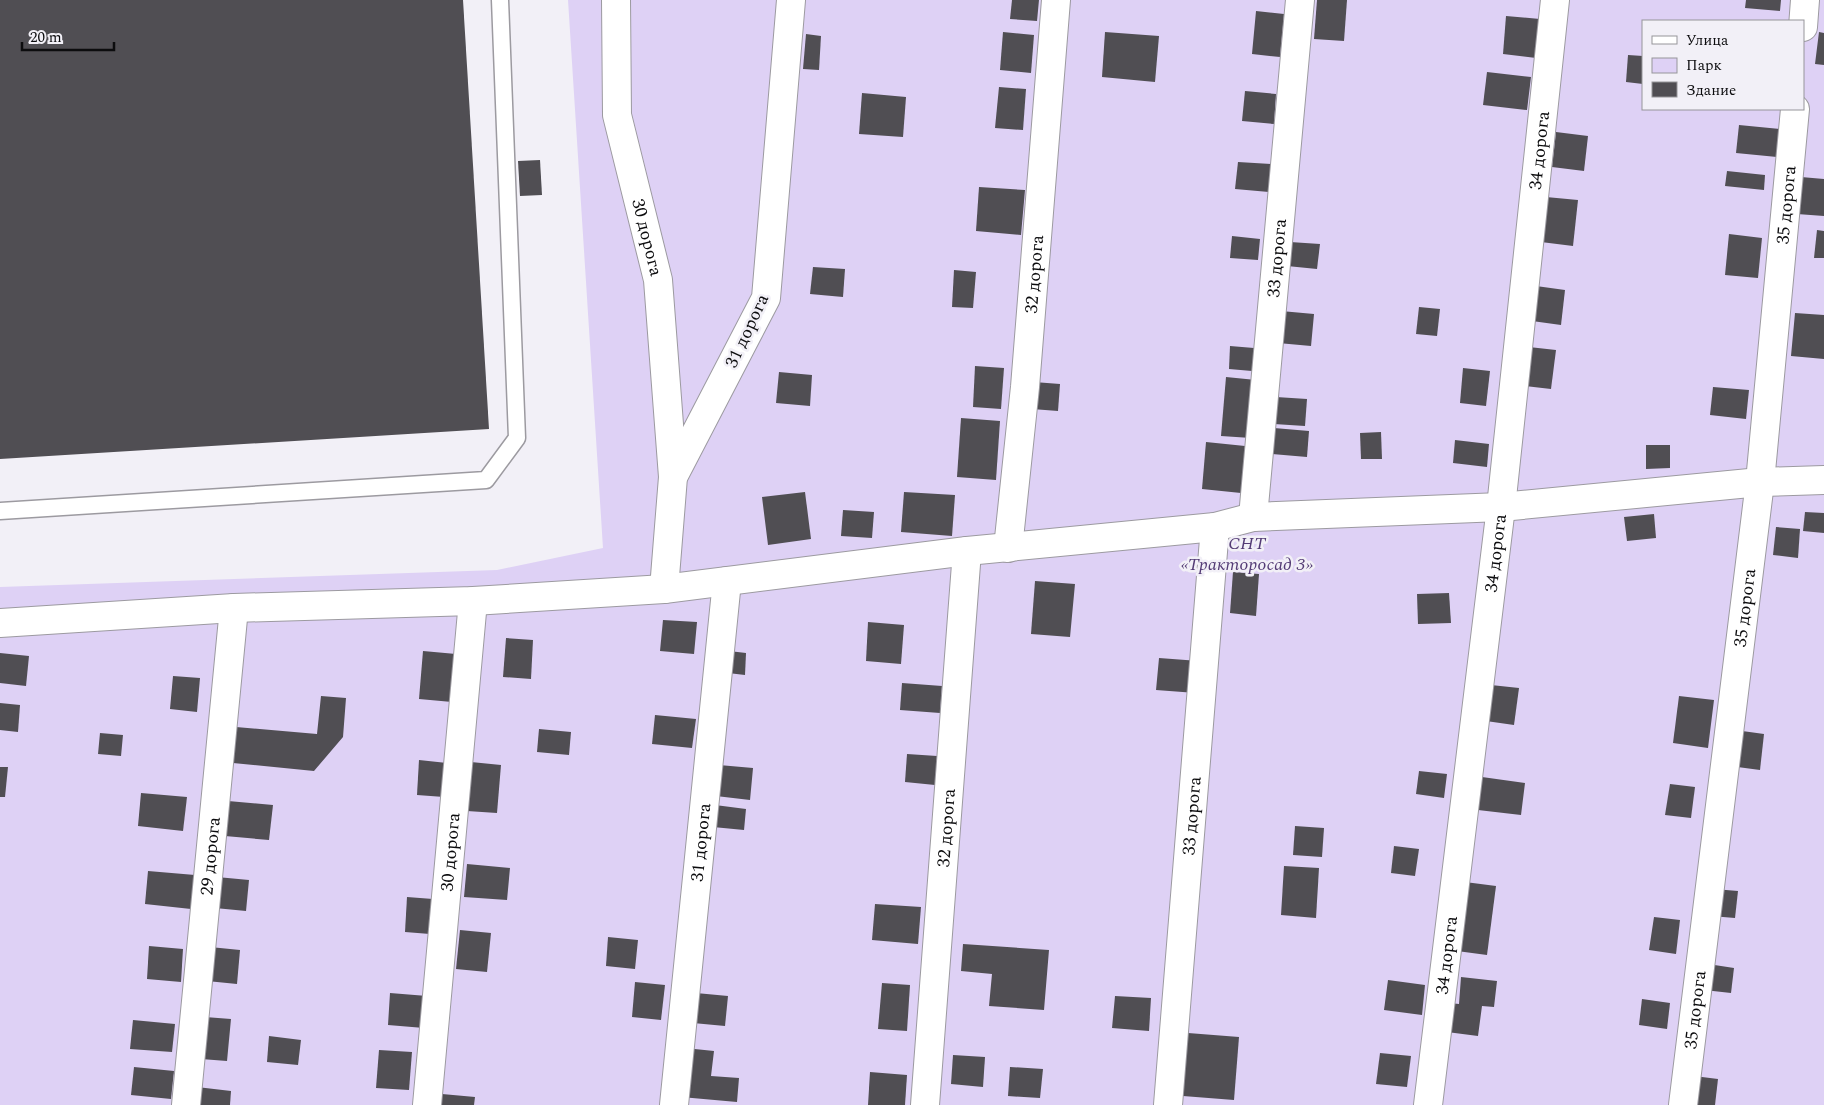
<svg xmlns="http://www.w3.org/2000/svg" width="1824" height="1105" font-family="Spectral,serif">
<rect width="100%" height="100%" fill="#f2f0f7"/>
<path fill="#ded1f5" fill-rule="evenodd" d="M568,0H1824V1105H0V587L497,570L603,548ZM1643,21H1803V109H1643Z"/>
<g fill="#504e53">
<path d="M0,0H463L489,429L0,459Z"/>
<path d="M1012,0H1039L1037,21L1010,19Z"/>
<path d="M1317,0H1347L1344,41L1314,39Z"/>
<path d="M1746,0H1781L1780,11L1745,8Z"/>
<path d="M1256,11L1284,14L1280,57L1252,54Z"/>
<path d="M1506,16L1540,19L1536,58L1503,54Z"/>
<path d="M1003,32L1034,35L1031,73L1000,70Z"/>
<path d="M1105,32L1159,36L1155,82L1102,77Z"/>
<path d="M1819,32L1824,33V65L1815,64Z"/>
<path d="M806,34L821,36L819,70L803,69Z"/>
<path d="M1628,55L1643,56V84L1626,82Z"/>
<path d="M1487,72L1531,77L1527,110L1483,105Z"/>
<path d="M999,87L1026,89L1023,130L995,128Z"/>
<path d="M1245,91L1276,94L1274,124L1242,121Z"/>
<path d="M862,93L906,97L903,137L859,134Z"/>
<path d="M1739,125L1780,129L1777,157L1736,153Z"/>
<path d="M1556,132L1588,136L1584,171L1552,167Z"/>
<path d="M540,160L542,195L520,196L518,161Z"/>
<path d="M1238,162L1271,164L1269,192L1235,189Z"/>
<path d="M1727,171L1765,175L1764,190L1725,186Z"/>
<path d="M1801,177L1824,179V216L1797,214Z"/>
<path d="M979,187L1025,190L1021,235L976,231Z"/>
<path d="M1546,197L1578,200L1573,246L1541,242Z"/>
<path d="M1817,230L1824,231V258H1814Z"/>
<path d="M1729,234L1762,238L1758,278L1725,275Z"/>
<path d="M1232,236L1260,239L1258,260L1230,258Z"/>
<path d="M1290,242L1320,244L1317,269L1287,266Z"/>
<path d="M813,267L845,269L843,297L810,294Z"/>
<path d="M954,270L976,272L973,308L952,307Z"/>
<path d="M1536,286L1565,290L1561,325L1532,321Z"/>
<path d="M1419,307L1440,309L1437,336L1416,334Z"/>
<path d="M1281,311L1314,314L1311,346L1278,343Z"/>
<path d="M1795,313L1824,315V359L1791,356Z"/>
<path d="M1230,346L1254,348L1252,371L1229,369Z"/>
<path d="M1529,347L1556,350L1551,389L1525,386Z"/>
<path d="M975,366L1004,368L1001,409L973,407Z"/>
<path d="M1463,368L1490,371L1486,406L1460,403Z"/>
<path d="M779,372L812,375L810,406L776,403Z"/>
<path d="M1226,377L1256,380L1251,438L1221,436Z"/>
<path d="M1034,382L1060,384L1058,411L1032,409Z"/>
<path d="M1713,387L1749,390L1746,419L1710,415Z"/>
<path d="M1276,397L1307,399L1305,426L1274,424Z"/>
<path d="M961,418L1000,421L996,480L957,477Z"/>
<path d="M1274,428L1309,431L1307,457L1272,454Z"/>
<path d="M1381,432L1382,459H1361L1360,433Z"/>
<path d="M1455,440L1489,444L1487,467L1453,463Z"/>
<path d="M1206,442L1245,446L1241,493L1202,489Z"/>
<path d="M1646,445H1670V468L1646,469Z"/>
<path d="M805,492L811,539L768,545L762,497Z"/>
<path d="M904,492L955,495L952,536L901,532Z"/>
<path d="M843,510L874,512L872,538L841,536Z"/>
<path d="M1805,512L1824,513V533L1803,531Z"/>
<path d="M1654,514L1656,538L1627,541L1624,517Z"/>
<path d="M1776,527L1800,529L1798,558L1773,555Z"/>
<path d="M1233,572L1259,574L1256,616L1230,613Z"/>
<path d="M1035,581L1075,584L1070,637L1031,634Z"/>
<path d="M1449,593L1451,623L1418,624L1417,594Z"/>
<path d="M663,620L697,622L694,654L660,651Z"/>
<path d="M868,622L904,625L901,664L866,661Z"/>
<path d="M506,638L533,640L531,679L503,677Z"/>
<path d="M423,651L456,654L452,702L419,699Z"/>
<path d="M729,651L746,653L745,675L728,673Z"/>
<path d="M0,653L29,656L26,686L0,683Z"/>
<path d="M1159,658L1199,661L1196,693L1156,690Z"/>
<path d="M173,676L200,678L197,712L170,709Z"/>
<path d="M902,683L942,686L940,713L900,710Z"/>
<path d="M1491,685L1519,688L1514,725L1486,721Z"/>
<path d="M321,696L346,698L343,737L314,771L233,763L236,727L317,734Z"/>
<path d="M1679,696L1714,700L1708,748L1673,743Z"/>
<path d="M0,703L20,705L18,732L0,730Z"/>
<path d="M655,715L696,719L692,748L652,744Z"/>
<path d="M539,729L571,732L569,755L537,752Z"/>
<path d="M1735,730L1764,734L1760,770L1730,766Z"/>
<path d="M100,733L123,735L121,756L98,754Z"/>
<path d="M907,754L937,756L935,785L905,782Z"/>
<path d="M419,760L447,763L444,797L417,795Z"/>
<path d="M471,762L501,765L497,813L467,811Z"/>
<path d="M719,765L753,768L750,800L716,796Z"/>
<path d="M0,767H8L5,797H0Z"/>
<path d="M1419,771L1447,774L1444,798L1416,794Z"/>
<path d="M1482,777L1525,783L1521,815L1478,810Z"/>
<path d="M1670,784L1695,787L1691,818L1665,815Z"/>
<path d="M141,793L187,797L183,831L138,826Z"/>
<path d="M228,801L273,805L269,840L225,836Z"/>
<path d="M715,805L746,809L744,830L713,827Z"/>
<path d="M1295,826L1324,828L1322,857L1293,855Z"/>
<path d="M1394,846L1419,849L1415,876L1391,873Z"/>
<path d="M467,864L510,868L507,900L464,897Z"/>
<path d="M1284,866L1319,868L1316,918L1281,915Z"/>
<path d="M148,871L195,875L191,909L145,904Z"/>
<path d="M217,877L249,880L246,911L215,908Z"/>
<path d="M1465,882L1496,886L1487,955L1457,951Z"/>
<path d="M1714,889L1738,891L1735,918L1711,916Z"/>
<path d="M407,897L433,899L430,934L405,932Z"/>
<path d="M875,904L921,907L918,944L872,940Z"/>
<path d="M1654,917L1680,920L1676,954L1649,950Z"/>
<path d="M460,930L491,933L487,972L456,969Z"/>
<path d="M608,937L638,940L635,969L606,966Z"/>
<path d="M963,944L1049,950L1044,1010L989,1006L992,974L961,971Z"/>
<path d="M149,946L183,949L181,982L147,979Z"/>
<path d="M210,947L240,950L237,984L207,981Z"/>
<path d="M1708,964L1734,968L1731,993L1704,990Z"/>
<path d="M1461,977L1497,981L1494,1007L1482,1006L1478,1036L1447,1032L1450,1003L1459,1004Z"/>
<path d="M1388,980L1425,985L1422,1015L1384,1010Z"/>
<path d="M635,982L665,985L661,1020L632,1017Z"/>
<path d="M882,983L910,985L907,1031L878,1029Z"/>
<path d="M390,993L427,996L424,1028L388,1025Z"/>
<path d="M696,993L728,996L725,1026L693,1023Z"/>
<path d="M1115,996L1151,998L1149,1031L1112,1028Z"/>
<path d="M1642,999L1670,1003L1667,1029L1639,1025Z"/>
<path d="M205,1017L231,1019L227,1061L201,1059Z"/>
<path d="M133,1020L175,1024L172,1052L130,1049Z"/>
<path d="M1188,1033L1239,1037L1234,1100L1183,1096Z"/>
<path d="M269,1036L301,1040L298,1065L267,1062Z"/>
<path d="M685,1048L714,1051L711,1076L739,1078L737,1102L681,1097Z"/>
<path d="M379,1050L412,1052L409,1090L376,1088Z"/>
<path d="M1380,1053L1411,1056L1407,1087L1376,1084Z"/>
<path d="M953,1055L985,1057L983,1087L951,1084Z"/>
<path d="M134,1067L174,1071L171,1099L131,1095Z"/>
<path d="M1010,1067L1043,1069L1040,1098L1008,1096Z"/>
<path d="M870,1072L907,1075L905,1105H868Z"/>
<path d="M1694,1076L1718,1079L1715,1105H1691Z"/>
<path d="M197,1087L231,1091L230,1105H196Z"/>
<path d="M442,1094L475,1097L474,1105H442Z"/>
</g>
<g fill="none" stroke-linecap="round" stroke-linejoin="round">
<defs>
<path id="service" d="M0,511L486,480L517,438L500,0"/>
<g id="minor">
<path id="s1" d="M616,0L617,115L658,280L673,477"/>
<path d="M1803,27L1805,0"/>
<path id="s2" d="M1253,517L1300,0"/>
<path id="s3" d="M1008,548L1025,387L1056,0"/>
<path d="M664,589L673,477L766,298L791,0"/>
<path d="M0,623L234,608L473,601L664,589L967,551L1215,527L1253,517L1501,507L1760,482L1824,480"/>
<path id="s4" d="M186,1105L234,608"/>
<path id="s5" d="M427,1105L473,601"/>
<path id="s6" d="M674,1105L727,581"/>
<path id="s7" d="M925,1105L967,551"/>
<path id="s8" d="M1168,1105L1215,527"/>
<path id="s9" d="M1428,1105L1501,507L1555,0"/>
<path id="s10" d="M1683,1105L1760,482L1795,109"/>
</g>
</defs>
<use href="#service" stroke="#9c9aa0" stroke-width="19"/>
<use href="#minor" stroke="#9c9aa0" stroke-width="30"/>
<use href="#service" stroke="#fff" stroke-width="16"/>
<use href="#minor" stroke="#fff" stroke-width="28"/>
</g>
<g text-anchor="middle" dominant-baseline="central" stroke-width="5" stroke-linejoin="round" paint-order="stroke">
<g font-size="18" fill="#0c0c0e" stroke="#f2f0f7">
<text stroke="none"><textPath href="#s9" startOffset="961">34 дорога</textPath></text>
<text stroke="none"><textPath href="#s10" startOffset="906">35 дорога</textPath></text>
<text stroke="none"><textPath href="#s1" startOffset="241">30 дорога</textPath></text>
<text stroke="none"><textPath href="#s2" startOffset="260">33 дорога</textPath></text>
<text stroke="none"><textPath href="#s3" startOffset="275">32 дорога</textPath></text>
<text transform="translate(747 331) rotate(-65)">31 дорога</text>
<text stroke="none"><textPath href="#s9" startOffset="556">34 дорога</textPath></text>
<text stroke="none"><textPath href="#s10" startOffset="501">35 дорога</textPath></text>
<text stroke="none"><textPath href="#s8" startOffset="290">33 дорога</textPath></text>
<text stroke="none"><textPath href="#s7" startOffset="278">32 дорога</textPath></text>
<text stroke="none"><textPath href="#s6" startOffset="264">31 дорога</textPath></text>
<text stroke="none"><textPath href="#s5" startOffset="254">30 дорога</textPath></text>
<text stroke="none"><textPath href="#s4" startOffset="250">29 дорога</textPath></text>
<text stroke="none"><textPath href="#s9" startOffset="151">34 дорога</textPath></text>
<text stroke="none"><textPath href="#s10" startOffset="96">35 дорога</textPath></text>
</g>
<g font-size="18" font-style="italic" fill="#533b75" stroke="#f2f0f7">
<text x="1247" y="543">СНТ<tspan x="1247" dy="21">«Тракторосад 3»</tspan></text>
</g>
</g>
<rect x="1642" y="20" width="162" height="90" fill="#f2f0f7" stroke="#96959a"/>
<rect x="1652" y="36" width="25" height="8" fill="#ffffff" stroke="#96959a"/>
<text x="1686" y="45" font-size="15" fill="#0c0c0e">Улица</text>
<rect x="1652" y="58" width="25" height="15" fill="#ded1f5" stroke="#96959a"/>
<text x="1686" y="70" font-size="15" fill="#0c0c0e">Парк</text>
<rect x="1652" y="82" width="25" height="15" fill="#504e53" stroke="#96959a"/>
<text x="1686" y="95" font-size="15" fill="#0c0c0e">Здание</text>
<path d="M22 42v8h92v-8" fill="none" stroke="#0c0c0e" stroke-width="2.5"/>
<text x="30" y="42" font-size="15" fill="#0c0c0e" stroke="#f2f0f7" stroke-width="4" paint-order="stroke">20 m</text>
</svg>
